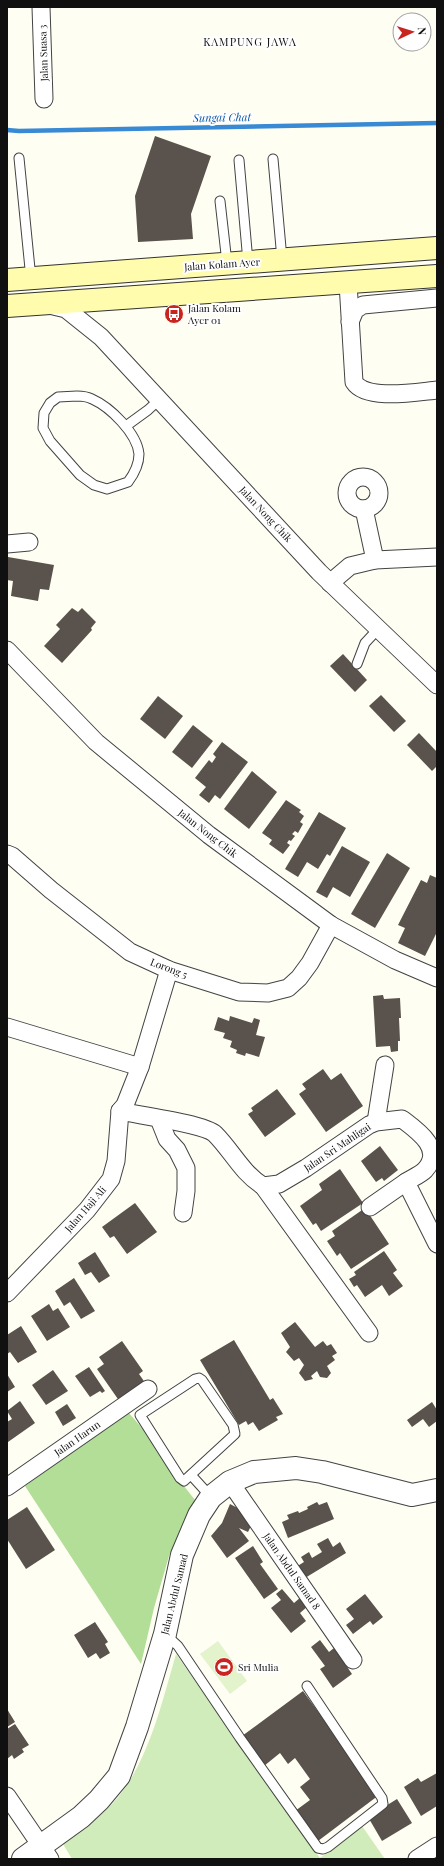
<svg xmlns="http://www.w3.org/2000/svg" width="444" height="1866" font-family="'Playfair Display',serif">
<rect width="100%" height="100%" fill="#fffef3"/>
<path fill="#d0ecba" d="M176,1654L320,1858L362,1826L385,1859H72L63,1844C79,1831 100,1817 113,1803C148,1765 162,1702 176,1654Z"/>
<path fill="#b2de98" d="M128,1412L149,1436L157,1452L195,1500L169,1556L154,1608L141,1664L25,1486Z"/>
<path fill="#e3f3cc" d="M218,1641L247,1681L230,1694L200,1654Z"/>
<g fill="none" stroke-linecap="round" stroke-linejoin="round">
<path stroke="#388ad4" stroke-width="4.5" d="M7,130L19,131L437,123"/>
</g>
<g fill="#5a524c">
<path d="M155,136L211,156L191,214L193,239L138,242L135,196Z"/>
<path d="M8,557L54,565L49,590L40,589L38,601L11,596L13,581L7,580Z"/>
<path d="M72,608L78,612L82,608L96,622L91,628L92,630L62,663L44,646L60,629L56,625Z"/>
<path d="M343,654L367,680L355,692L330,666Z"/>
<path d="M381,695L406,721L394,732L369,706Z"/>
<path d="M158,696L183,716L165,739L140,719Z"/>
<path d="M193,725L213,741L192,768L172,752Z"/>
<path d="M419,733L437,752V766L432,771L407,745Z"/>
<path d="M222,742L248,762L220,799L215,795L209,803L199,795L206,787L195,778L209,760L212,763L216,757L213,754Z"/>
<path d="M252,771L277,792L249,829L224,809Z"/>
<path d="M286,800L301,810L299,812L304,816L300,822L303,824L298,833L295,831L292,834L295,836L291,841L289,840L287,843L290,845L283,854L269,844L272,840L262,833Z"/>
<path d="M319,812L346,828L330,856L327,854L318,869L307,862L298,877L285,869Z"/>
<path d="M342,846L370,862L350,897L333,887L327,898L316,892Z"/>
<path d="M387,853L410,868L375,928L351,914Z"/>
<path d="M430,875L437,878V932L425,956L398,943L405,928L398,925L421,880L427,883Z"/>
<path d="M383,995L384,999L400,998L401,1018H399L400,1041H398V1051L391,1052L390,1046L376,1047L373,996Z"/>
<path d="M230,1016L252,1023L254,1018L260,1020L256,1035L265,1037L259,1057L246,1053L245,1056L236,1053L237,1050L230,1047L232,1041L223,1038L225,1033L214,1030L218,1017L229,1021Z"/>
<path d="M323,1069L331,1080L341,1073L363,1106L326,1132L299,1094L306,1089L302,1084Z"/>
<path d="M277,1089L296,1114L265,1137L248,1114L253,1111L251,1108Z"/>
<path d="M380,1146L398,1170L384,1181L382,1178L376,1182L361,1161Z"/>
<path d="M340,1169L363,1203L321,1231L316,1223L313,1225L300,1206L322,1190L319,1184Z"/>
<path d="M135,1203L157,1232L127,1254L114,1236L110,1238L102,1227Z"/>
<path d="M365,1208L389,1244L351,1269L340,1253L337,1256L327,1241L335,1236L332,1231Z"/>
<path d="M384,1251L397,1270L393,1273L403,1286L389,1296L382,1285L365,1297L357,1285L354,1287L349,1279L356,1275L354,1272Z"/>
<path d="M95,1252L110,1276L99,1283L91,1272L85,1275L78,1263Z"/>
<path d="M74,1278L95,1311L81,1319L70,1302L64,1306L55,1291Z"/>
<path d="M49,1304L53,1311L58,1308L70,1327L47,1341L31,1316Z"/>
<path d="M295,1322L315,1347L323,1341L327,1346L331,1344L337,1353L332,1356L335,1360L327,1366L331,1373L327,1378L320,1377L317,1371L311,1376L313,1379L305,1381L299,1373L304,1365L299,1358L294,1361L286,1352L290,1347L281,1333Z"/>
<path d="M21,1326L37,1352L18,1363L10,1352L7,1354V1335Z"/>
<path d="M234,1340L270,1400L273,1398L283,1414L276,1417L278,1420L259,1431L253,1422L248,1425L246,1421L239,1425L200,1360Z"/>
<path d="M122,1341L143,1371L139,1374L146,1384L120,1402L97,1369L104,1364L99,1357Z"/>
<path d="M89,1367L105,1391L102,1393L100,1391L90,1397L75,1376Z"/>
<path d="M53,1370L68,1391L46,1405L32,1385Z"/>
<path d="M7,1374L15,1387L7,1392Z"/>
<path d="M20,1401L35,1423L8,1442L7,1422L12,1419L7,1411Z"/>
<path d="M432,1402L437,1410V1421L429,1427L423,1419L412,1427L407,1420Z"/>
<path d="M67,1404L76,1418L63,1426L55,1412Z"/>
<path d="M317,1502L319,1505L327,1502L334,1519L288,1538L282,1522L289,1519L287,1515L298,1511L299,1513L308,1509L307,1507Z"/>
<path d="M230,1504L245,1512L252,1524L248,1532L239,1528L249,1541L227,1558L211,1536L222,1523Z"/>
<path d="M27,1507L55,1550L26,1569L7,1539V1520Z"/>
<path d="M328,1538L333,1547L340,1542L346,1553L305,1578L296,1567L304,1562L301,1557L309,1552L312,1558L322,1552L317,1544Z"/>
<path d="M253,1546L263,1562L260,1564L278,1589L264,1599L235,1558Z"/>
<path d="M282,1589L294,1603L301,1597L308,1606L300,1613L306,1621L291,1633L271,1608L281,1600L276,1594Z"/>
<path d="M365,1594L383,1617L373,1625L370,1621L353,1634L346,1625L354,1619L346,1609Z"/>
<path d="M95,1622L108,1642L105,1644L110,1653L100,1659L96,1653L88,1658L74,1635Z"/>
<path d="M320,1640L329,1652L334,1648L352,1674L333,1688L320,1669L325,1666L311,1647Z"/>
<path d="M303,1691L379,1795L318,1841L295,1811L310,1800L300,1787L310,1779L295,1758L288,1764L280,1753L264,1766L242,1736Z"/>
<path d="M7,1709L15,1722L7,1727Z"/>
<path d="M15,1724L29,1745L22,1749L24,1752L14,1759L12,1755L7,1759V1729Z"/>
<path d="M437,1773V1806L421,1816L404,1787L418,1778L421,1782Z"/>
<path d="M397,1799L412,1823L382,1841L368,1817Z"/>
</g>
<g fill="none" stroke-linecap="round" stroke-linejoin="round">
<defs>
<g id="service">
<path d="M19,158L31,279"/>
<path d="M273,159L282,259"/>
<path d="M239,160L248,262"/>
<path d="M220,201L227,263"/>
<path d="M77,396C81,396 88,397 92,399C110,407 137,433 139,454C139,465 134,474 128,482L107,489L94,485L80,475L50,441L43,428L44,413L50,403L58,397Z"/>
<path d="M126,426L148,410L160,399"/>
<path d="M357,664L365,643L379,628"/>
<path d="M199,1378L202,1380L233,1425L235,1434L184,1481L180,1478L140,1415L195,1379Z"/>
<path d="M191,1475L211,1497"/>
<path d="M166,1635L178,1646L240,1738L318,1848L323,1849L328,1847L383,1804L382,1798L307,1686"/>
</g>
<g id="minor">
<path d="M41,7L44,99"/>
<path d="M348,283L354,382C366,401 416,392 437,390"/>
<path d="M49,305L66,309L101,337L319,572L437,685"/>
<path d="M350,322L355,310L363,305L437,298"/>
<circle cx="363" cy="493" r="16"/>
<path d="M364,509L375,560"/>
<path d="M7,544L29,542"/>
<path d="M330,583L350,566L375,560L437,557"/>
<path d="M7,650L96,742L209,835L331,925L395,960L437,978"/>
<path d="M7,854L12,856L51,890L130,952L169,970L239,992L268,993L288,988L299,978L310,963L331,925"/>
<path d="M7,1027L140,1067"/>
<path d="M120,1111C138,1115 205,1124 215,1134C232,1151 242,1173 263,1186L279,1184L306,1168L369,1125L376,1122L402,1119C418,1131 444,1149 425,1170C420,1175 412,1178 406,1182L437,1244"/>
<path d="M159,1119L167,1139L177,1150L186,1168V1191L183,1213"/>
<path d="M376,1122L385,1065"/>
<path d="M263,1186L369,1333"/>
<path d="M370,1207L406,1182"/>
<path d="M7,1293L87,1210L111,1179L116,1161L120,1111L125,1105L140,1067L169,970"/>
<path d="M230,1482L353,1660"/>
<path d="M7,1487L148,1389"/>
<path d="M7,1796L50,1859"/>
<path d="M417,1859L437,1846"/>
</g>
<path id="tertiary" d="M23,1859L81,1817L99,1800L119,1776L137,1727L165,1634L182,1555L199,1515L211,1497L230,1482L254,1472L296,1468L322,1472L412,1495L437,1490"/>
<g id="secondary">
<path d="M7,280L437,248"/>
<path d="M7,306L437,276"/>
</g>
</defs>
<use href="#service" stroke="#434343" stroke-width="11"/>
<use href="#minor" stroke="#434343" stroke-width="19"/>
<use href="#tertiary" stroke="#434343" stroke-width="24"/>
<use href="#secondary" stroke="#323232" stroke-width="24"/>
<use href="#service" stroke="#fff" stroke-width="9"/>
<use href="#minor" stroke="#fff" stroke-width="17"/>
<use href="#tertiary" stroke="#fff" stroke-width="22"/>
<use href="#secondary" stroke="#fffcae" stroke-width="22"/>
</g>
<defs>
<symbol id="bus-disc" viewBox="-11 -11 22 22"><circle r="9.5" fill="#c92520" stroke="#fff"/><path d="M-5-6H5V4H4V6H2V4H-2V6H-4V4H-5ZM-3.5-4V0h7V-4ZM-3.5 1.2v1.5H-2V1.2ZM2 1.2v1.5H3.5V1.2Z" fill="#fff"/></symbol>
<symbol id="stadium-disc" viewBox="-11 -11 22 22"><circle r="9.5" fill="#c92520" stroke="#fff"/><path d="M0-5a6.5 5 0 1 0 0 10a6.5 5 0 1 0 0-10ZM-3.5-1.8h7v3.6h-7Z" fill="#fff"/></symbol>
</defs>
<g fill-rule="evenodd">
<use href="#bus-disc" x="163" y="303" width="22" height="22"/>
<use href="#stadium-disc" x="213" y="1656" width="22" height="22"/>
</g>
<g text-anchor="middle" dominant-baseline="central" stroke-width="4" stroke-linejoin="round" paint-order="stroke">
<g font-size="10" fill="#101010" stroke="#fff">
<text transform="translate(43 53) rotate(-92)">Jalan Suasa 3</text>
<text transform="translate(222 264) rotate(-4)">Jalan Kolam Ayer</text>
<text transform="translate(266 514) rotate(47)">Jalan Nong Chik</text>
<text transform="translate(208 833) rotate(38)">Jalan Nong Chik</text>
<text transform="translate(169 968) rotate(21)">Lorong 5</text>
<text transform="translate(337 1147) rotate(-34)">Jalan Sri Mahligai</text>
<text transform="translate(85 1209) rotate(-49)">Jalan Haji Ali</text>
<text transform="translate(77 1438) rotate(-35)">Jalan Harun</text>
<text transform="translate(292 1571) rotate(55)">Jalan Abdul Samad 8</text>
<text transform="translate(174 1594) rotate(-76)">Jalan Abdul Samad</text>
</g>
<g font-size="10" fill="#101010" stroke="#fff" text-anchor="start">
<text x="188" y="308">Jalan Kolam<tspan x="188" dy="12">Ayer 01</tspan></text>
<text x="238" y="1667">Sri Mulia</text>
</g>
<g font-size="11" letter-spacing="1" fill="#101010" stroke="#fff">
<text x="250" y="41">KAMPUNG JAWA</text>
</g>
<g font-size="11" font-style="italic" fill="#115baa" stroke="#fff">
<text transform="translate(222 117) rotate(-1)">Sungai Chat</text>
</g>
</g>
<rect width="444" height="1866" fill="none" stroke="#101010" stroke-width="16"/>
<g transform="translate(412 32) rotate(86)"><circle r="19" fill="#ffffff" stroke="#9f9f9f"/>
<path d="M0-3L7 15L0 10L-7 15Z" fill="#c92520"/>
<text y="-6" font-size="11" font-weight="bold" text-anchor="middle" fill="#101010">N</text>
</g>
</svg>
